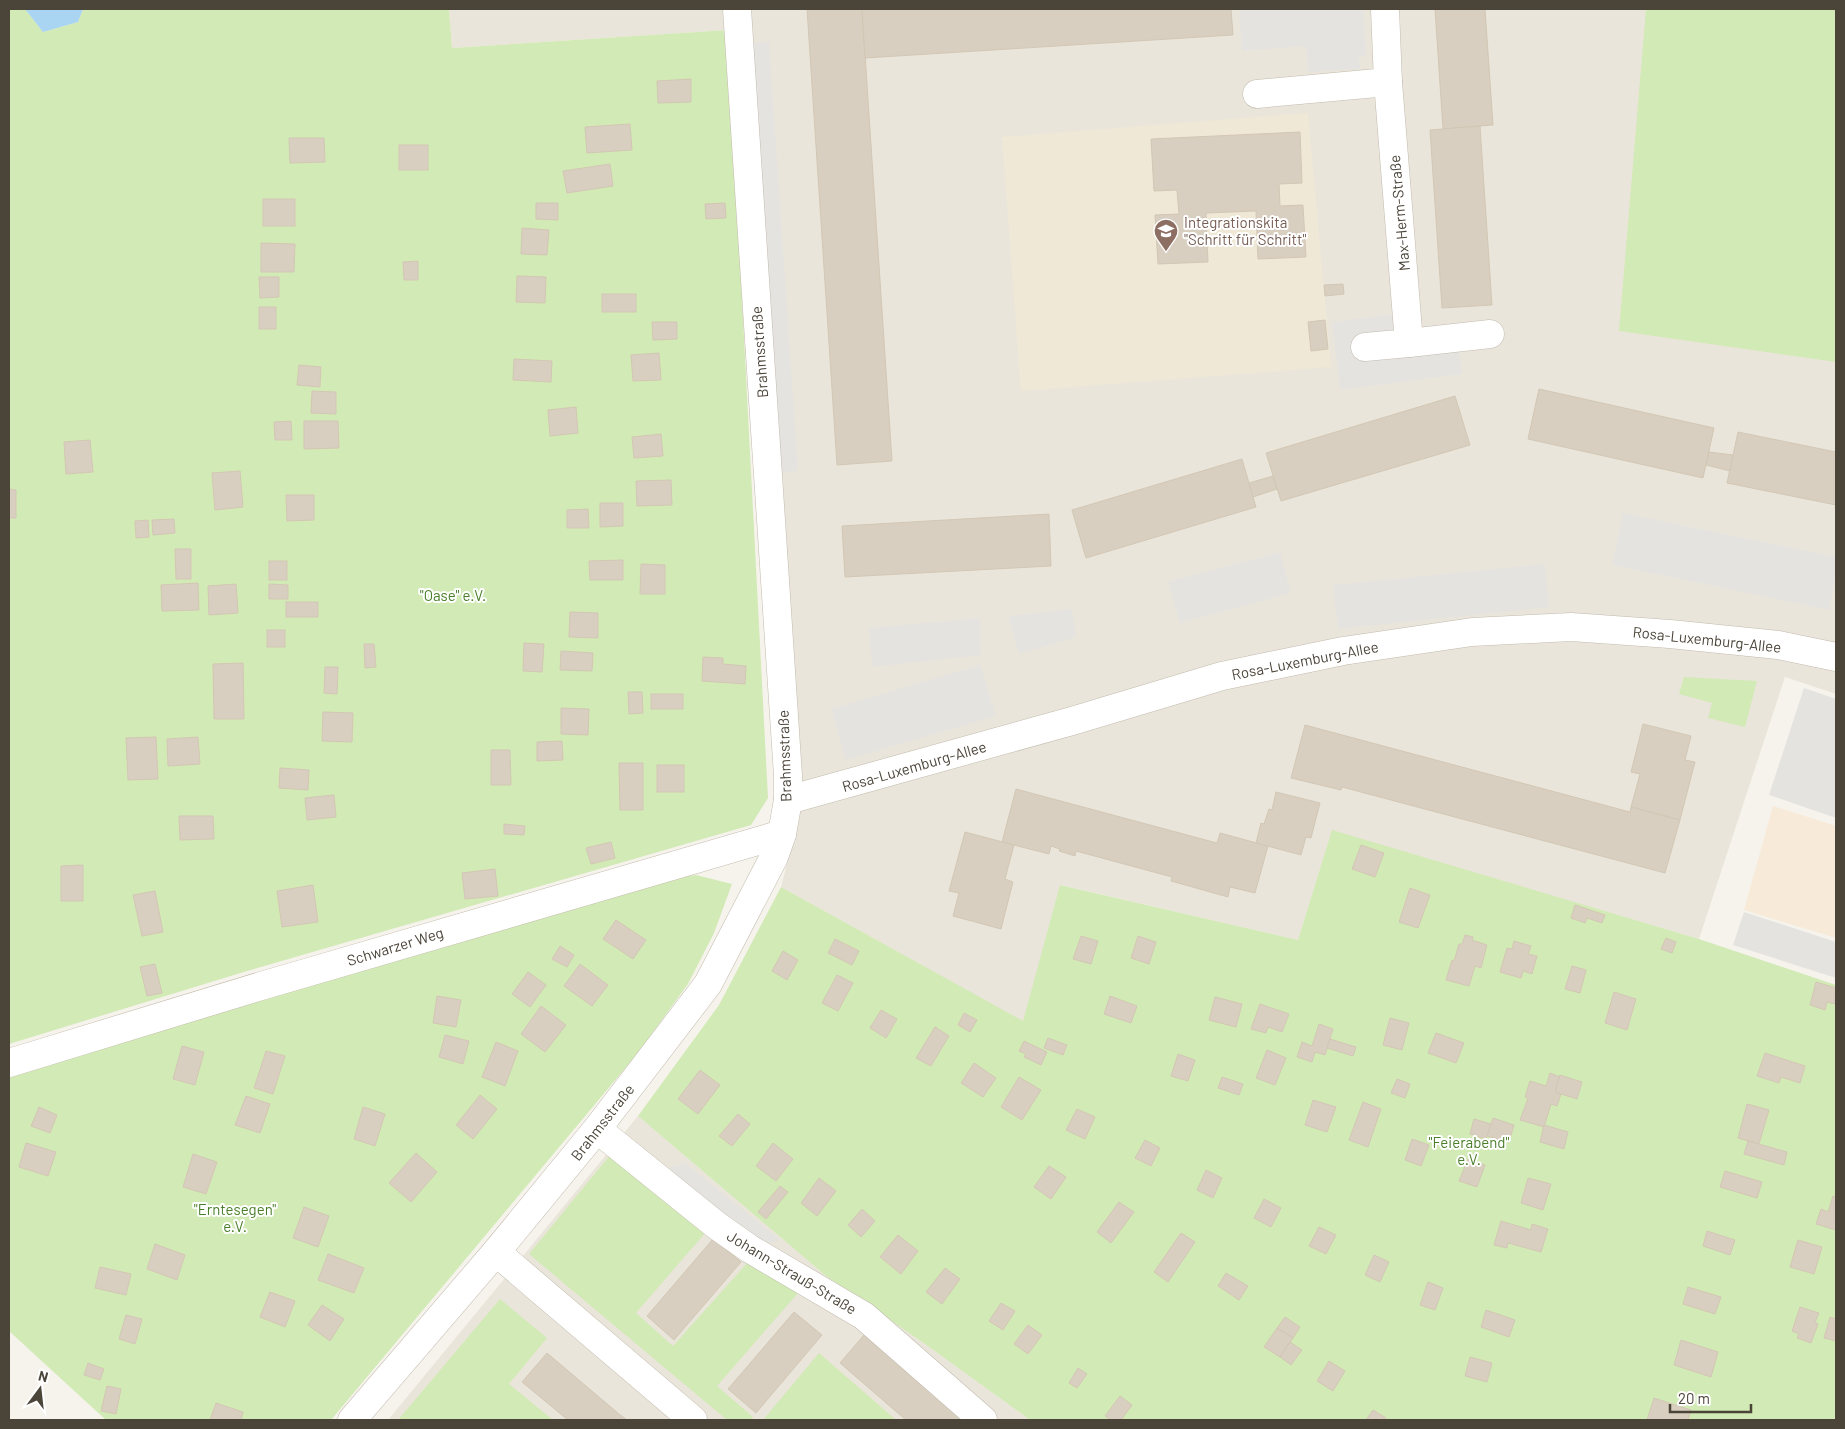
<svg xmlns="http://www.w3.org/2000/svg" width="1845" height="1429" font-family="Barlow,sans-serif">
<rect width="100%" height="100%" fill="#f6f3ec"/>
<g fill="#eae5da">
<path d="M449,9H1836V694L1785,677L1699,939L1332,831L1298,940L1061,885L1023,1022L781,887L796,828L728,30L452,48Z"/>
<path d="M638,1116L826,1276L925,1344L1030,1420H388Z"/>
</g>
<path fill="#f7ead8" d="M1773,806L1836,826V938L1744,910Z"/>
<path fill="#efe8d6" d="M1308,113L1331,367L1021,391L1002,137Z"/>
<g fill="#d2eab5">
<path d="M9,9H25L43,32L78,22L83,9H449L452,48L728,30L768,798L751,825L247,971L9,1044Z"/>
<path d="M1646,9H1836V362L1619,331Z"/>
<path d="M1684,677L1757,681L1745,727L1708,718L1712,703L1679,694Z"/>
<path d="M1332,830L1699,939L1836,985V1420H1030L925,1344L826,1276L638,1116L719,1005L781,887L1023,1021L1060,885L1298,940Z"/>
<path d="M696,875L732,884L714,933L688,984L637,1054L331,1420H106L9,1331V1075L625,885Z"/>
<path d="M611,1154L706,1232L636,1313L673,1346L749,1261L798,1293L717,1386L753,1417L751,1420H727L529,1254Z"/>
<path d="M500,1299L547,1338L509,1384L553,1420H398Z"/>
<path d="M819,1353L896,1420H763Z"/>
</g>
<g fill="#e5e3e0">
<path d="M1239,9H1363L1366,55L1359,56L1360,69L1308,72L1306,46L1242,51Z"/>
<path d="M769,42L798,471L768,473L739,44Z"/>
<path d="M1412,312L1415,336L1457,331L1462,374L1340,390L1332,322Z"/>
<path d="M1623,513L1836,557V573L1829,610L1612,565Z"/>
<path d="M1280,552L1291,593L1180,623L1168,582Z"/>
<path d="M1545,564L1549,607L1338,629L1333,585Z"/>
<path d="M1072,609L1076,637L1019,654L1008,616Z"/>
<path d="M980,618L981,655L872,667L869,628Z"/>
<path d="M980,665L996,716L846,760L831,709Z"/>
<path d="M1804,688L1836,699V818L1769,795Z"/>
<path d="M1744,912L1836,942V978L1733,945Z"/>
<path d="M685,1163L780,1240L750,1249L652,1173Z"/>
</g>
<path fill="#a9d4f2" d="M25,9H83L78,22L43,32Z"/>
<g fill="#d8cfc1" stroke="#d3c7b4">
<path d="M807,9H862L892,461L837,465Z"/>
<path d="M862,9H1231L1233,35L865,58Z"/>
<path d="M1435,9H1485L1493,125L1443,129Z"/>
<path d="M691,79V102L658,103L657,81Z"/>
<path d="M630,124L632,150L587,153L585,127Z"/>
<path d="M1480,126L1492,305L1442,308L1430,130Z"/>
<path d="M1300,132L1302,183L1279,184L1280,206L1303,205L1306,257L1258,259L1256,211L1206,213L1208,262L1158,264L1155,215L1179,214L1177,190L1154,191L1151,139Z"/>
<path d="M289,138H324L325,162L290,163Z"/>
<rect x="399" y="145" width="29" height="25"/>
<path d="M610,164L613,186L567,193L563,171Z"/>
<rect x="263" y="199" width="32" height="27"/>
<path d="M536,203H558V220L536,219Z"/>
<path d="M725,203L726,218L706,219L705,204Z"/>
<path d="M522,228L549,230L547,255L521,254Z"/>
<path d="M261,243L295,244L294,272H261Z"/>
<path d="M418,261V280H404L403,262Z"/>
<path d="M517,276L546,277L545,303L516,302Z"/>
<path d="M259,277H279V297L260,298Z"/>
<path d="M1343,284L1344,294L1325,296L1324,285Z"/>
<rect x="602" y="294" width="34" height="18"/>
<rect x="259" y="307" width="17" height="22"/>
<path d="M1325,320L1328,349L1311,351L1308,322Z"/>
<path d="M652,322H677V339L653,340Z"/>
<path d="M659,353L661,380L633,381L631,355Z"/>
<path d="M514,359L552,361L551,382L513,380Z"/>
<path d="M299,365L321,367L320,387L297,385Z"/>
<path d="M1539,389L1714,428L1703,478L1528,439Z"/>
<path d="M312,391L336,392V414L311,413Z"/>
<path d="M1455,396L1470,445L1281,501L1266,453Z"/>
<path d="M576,407L578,433L550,436L548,410Z"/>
<path d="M291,421L292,440H275L274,422Z"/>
<path d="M304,421H338L339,448L304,449Z"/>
<path d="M1738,432L1836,452V505L1727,483Z"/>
<path d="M661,434L663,456L634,458L632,437Z"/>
<path d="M90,440L93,472L66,474L64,442Z"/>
<path d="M1709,452L1733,455L1730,471L1706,465Z"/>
<path d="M1242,459L1256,507L1086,558L1072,510Z"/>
<path d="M240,471L243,507L215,510L212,473Z"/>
<path d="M1273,476L1277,489L1253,497L1249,483Z"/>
<path d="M671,480L672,505L637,506L636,481Z"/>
<path d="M9,489L16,490V518H9Z"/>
<path d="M286,495H314V520L287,521Z"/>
<path d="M600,503H623V526L600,527Z"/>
<path d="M588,509L589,528H567V510Z"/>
<path d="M1049,514L1051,566L845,577L842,526Z"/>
<path d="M174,519L175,533L153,535L152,520Z"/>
<path d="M148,520L149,537L136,538L135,521Z"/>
<path d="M175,549H191V579H176Z"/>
<path d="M623,560V580H590L589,561Z"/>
<rect x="269" y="561" width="18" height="19"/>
<path d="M641,564L665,565V594H640Z"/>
<path d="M198,583L199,610L162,611L161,585Z"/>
<path d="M236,584L238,613L209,615L208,586Z"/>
<path d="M269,584L288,585V599H269Z"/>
<rect x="286" y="602" width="32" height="15"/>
<path d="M570,612L598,613V638L569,637Z"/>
<rect x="267" y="630" width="18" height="17"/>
<path d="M524,643L544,644L542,672L523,671Z"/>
<path d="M364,644H374L376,667L365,668Z"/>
<path d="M561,651L593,653L592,671L560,670Z"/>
<path d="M703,657L723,658V664L746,666L745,684L702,681Z"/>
<path d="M243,663L244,719H214L213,664Z"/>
<path d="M325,667H338L337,694L324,693Z"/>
<path d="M628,692H642L643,713L629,714Z"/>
<rect x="651" y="694" width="32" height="15"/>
<path d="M561,708L589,709L588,735L561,734Z"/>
<path d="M323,712L353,713L352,742L322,741Z"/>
<path d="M1643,724L1691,736L1685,760L1695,762L1680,820L1631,807L1640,774L1631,772Z"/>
<path d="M1305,725L1630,812L1631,807L1680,820L1665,873L1342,787L1341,790L1291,778Z"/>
<path d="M156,737L158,779L128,780L126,738Z"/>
<path d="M198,737L200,764L168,766L167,739Z"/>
<path d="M562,741L563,760L537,761V742Z"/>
<path d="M491,750H510L511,785H491Z"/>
<path d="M619,763H643V810H620Z"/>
<rect x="657" y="765" width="27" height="27"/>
<path d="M280,768L309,770L308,790L279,788Z"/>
<path d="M1016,789L1217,843L1220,833L1268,846L1255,893L1230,887L1228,897L1171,881L1172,877L1076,851L1075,856L1059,851L1060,849L1051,846L1049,854L1002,842Z"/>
<path d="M1276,792L1320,803L1311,838L1306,837L1301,855L1256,843L1261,823L1264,824L1269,809L1272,810Z"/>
<path d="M334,795L336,817L307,820L305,798Z"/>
<path d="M179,816H213L214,839L180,840Z"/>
<path d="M504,824L525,826L524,835L504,834Z"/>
<path d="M965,832L1014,845L1005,879L1013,882L1001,929L953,916L959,893L949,891Z"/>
<path d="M611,842L615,858L591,864L586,848Z"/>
<path d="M1361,845L1384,853L1375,877L1352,869Z"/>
<path d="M83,865V901H61V866Z"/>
<path d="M495,869L498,896L465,899L462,873Z"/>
<path d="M313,885L318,922L282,927L277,891Z"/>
<path d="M1410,888L1430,895L1418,928L1399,922Z"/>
<path d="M155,891L163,932L142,936L133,895Z"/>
<path d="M1575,905L1605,915L1602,923L1587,918L1585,923L1571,918Z"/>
<path d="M616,920L646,940L633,959L603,939Z"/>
<path d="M1465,935L1473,937L1472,940L1487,945L1481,968L1475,966L1469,986L1446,980L1452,960L1454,961L1459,944H1462Z"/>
<path d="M1081,936L1098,941L1091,964L1073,959Z"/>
<path d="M1138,936L1156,942L1149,964L1131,958Z"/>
<path d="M1666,938L1676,942L1672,953L1661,949Z"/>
<path d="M835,939L859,951L852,965L828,953Z"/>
<path d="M1514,941L1531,946L1528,954L1537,956L1532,974L1523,971L1521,978L1500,972L1507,948L1512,949Z"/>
<path d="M560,946L574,955L567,967L552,959Z"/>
<path d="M783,951L798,960L787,980L772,971Z"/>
<path d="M155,964L162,993L147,996L140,967Z"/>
<path d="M580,964L608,985L592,1006L564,986Z"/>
<path d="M1572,966L1586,970L1580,993L1565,989Z"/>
<path d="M528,972L546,985L530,1007L512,994Z"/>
<path d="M837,975L853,983L838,1011L822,1003Z"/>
<path d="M1816,982L1836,988L1835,1004L1827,1002L1825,1010L1810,1005Z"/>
<path d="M1614,992L1636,999L1627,1030L1605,1023Z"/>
<path d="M437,996L461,1000L456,1027L433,1023Z"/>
<path d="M1110,996L1137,1006L1131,1023L1104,1014Z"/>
<path d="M1215,997L1242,1004L1236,1027L1209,1020Z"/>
<path d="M1260,1004L1289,1014L1282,1032L1268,1027L1266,1033L1251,1029Z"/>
<path d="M541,1006L566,1025L545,1052L521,1034Z"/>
<path d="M881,1010L897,1019L886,1038L870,1028Z"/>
<path d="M964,1013L977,1020L970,1032L958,1025Z"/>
<path d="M1390,1018L1409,1023L1402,1050L1383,1045Z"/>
<path d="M1319,1024L1333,1029L1325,1055L1315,1052L1312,1062L1297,1057L1302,1042L1312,1046Z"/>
<path d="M935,1027L949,1036L931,1066L916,1058Z"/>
<path d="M1436,1033L1464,1043L1456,1063L1428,1053Z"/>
<path d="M445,1035L469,1041L463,1064L439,1057Z"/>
<path d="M1048,1038L1067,1045L1063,1055L1044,1048Z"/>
<path d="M1330,1039L1356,1047L1353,1056L1327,1048Z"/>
<path d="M1024,1041L1047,1052L1041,1065L1024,1057L1026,1054L1019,1051Z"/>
<path d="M496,1042L518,1051L505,1086L482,1077Z"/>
<path d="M182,1046L204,1052L195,1085L173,1079Z"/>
<path d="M1267,1050L1286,1058L1275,1085L1256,1078Z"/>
<path d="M266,1051L285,1056L273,1094L254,1088Z"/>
<path d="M1765,1053L1805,1066L1800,1083L1781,1077L1779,1083L1757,1076Z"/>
<path d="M1178,1054L1195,1060L1188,1081L1171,1076Z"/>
<path d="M974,1063L996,1078L983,1097L961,1083Z"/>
<path d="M700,1070L720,1085L698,1114L678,1099Z"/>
<path d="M1550,1073L1560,1077L1555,1092L1561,1094L1557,1106L1551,1104L1544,1127L1520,1120L1528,1098L1525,1097L1530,1081L1546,1086Z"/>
<path d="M1560,1075L1582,1082L1577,1099L1555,1092Z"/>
<path d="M1019,1077L1041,1090L1022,1120L1001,1107Z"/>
<path d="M1222,1077L1243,1084L1239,1095L1218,1088Z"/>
<path d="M1397,1079L1410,1084L1405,1098L1391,1093Z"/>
<path d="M480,1095L497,1109L473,1139L456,1125Z"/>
<path d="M246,1096L270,1104L260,1133L235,1125Z"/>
<path d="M1313,1100L1336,1107L1327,1132L1305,1125Z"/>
<path d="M1363,1102L1381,1109L1368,1147L1349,1140Z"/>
<path d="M1747,1104L1769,1110L1759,1144L1738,1138Z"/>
<path d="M39,1107L57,1115L50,1133L31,1126Z"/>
<path d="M363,1107L385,1114L375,1146L354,1139Z"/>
<path d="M1077,1109L1095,1117L1085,1139L1066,1130Z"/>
<path d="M738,1114L750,1124L732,1146L719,1136Z"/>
<path d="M1493,1118L1514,1125L1509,1142L1487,1136Z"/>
<path d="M1474,1119L1491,1124L1486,1139L1470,1134Z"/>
<path d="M1544,1125L1568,1132L1564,1149L1540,1142Z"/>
<path d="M1412,1139L1429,1145L1421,1166L1405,1160Z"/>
<path d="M1145,1140L1160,1148L1151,1166L1135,1158Z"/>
<path d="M1748,1141L1787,1152L1784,1165L1744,1154Z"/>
<path d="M26,1143L56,1152L48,1176L19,1167Z"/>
<path d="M773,1143L793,1159L776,1181L756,1166Z"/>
<path d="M416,1153L437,1172L411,1202L389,1183Z"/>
<path d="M193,1154L217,1162L206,1194L183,1187Z"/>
<path d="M1468,1159L1485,1165L1477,1187L1459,1181Z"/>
<path d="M1049,1166L1066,1177L1051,1199L1034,1187Z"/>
<path d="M1206,1170L1222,1178L1213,1198L1197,1190Z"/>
<path d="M1725,1171L1762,1182L1757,1198L1720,1187Z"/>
<path d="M819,1178L836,1191L817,1216L801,1203Z"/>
<path d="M1528,1178L1551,1184L1543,1210L1521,1203Z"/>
<path d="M780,1186L788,1192L766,1219L758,1212Z"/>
<path d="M1833,1196L1836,1197V1230L1816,1224L1821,1209L1828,1212Z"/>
<path d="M1264,1199L1281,1208L1271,1227L1254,1218Z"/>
<path d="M1119,1202L1134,1212L1111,1243L1097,1232Z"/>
<path d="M304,1207L329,1216L318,1247L293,1238Z"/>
<path d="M862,1209L875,1221L861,1237L848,1225Z"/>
<path d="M1501,1221L1531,1230L1532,1224L1548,1229L1541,1252L1508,1243L1507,1248L1494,1245Z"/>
<path d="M1319,1227L1336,1235L1326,1254L1309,1246Z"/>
<path d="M1707,1231L1735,1240L1730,1255L1703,1246Z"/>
<path d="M1181,1233L1195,1242L1168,1282L1154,1272Z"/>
<path d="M898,1235L918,1251L901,1274L880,1257Z"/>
<path d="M713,1239L741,1262L674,1340L647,1316Z"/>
<path d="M1798,1240L1822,1247L1814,1274L1790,1267Z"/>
<path d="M155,1244L185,1255L177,1280L147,1269Z"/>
<path d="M328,1254L364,1268L354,1293L318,1280Z"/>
<path d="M1374,1255L1389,1262L1380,1282L1365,1275Z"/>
<path d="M100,1267L131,1274L126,1295L95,1288Z"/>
<path d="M945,1268L960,1279L942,1304L926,1292Z"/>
<path d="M1226,1273L1248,1286L1239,1300L1218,1286Z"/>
<path d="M1428,1282L1443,1288L1435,1310L1420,1305Z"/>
<path d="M1688,1287L1721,1297L1715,1314L1683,1304Z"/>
<path d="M270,1292L295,1301L285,1327L260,1317Z"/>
<path d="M1001,1303L1015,1311L1003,1330L989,1321Z"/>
<path d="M322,1305L344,1319L330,1341L308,1325Z"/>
<path d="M1800,1307L1819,1313L1815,1322L1818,1324L1811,1343L1797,1338L1799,1334L1792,1331Z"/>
<path d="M1486,1310L1515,1320L1509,1337L1481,1327Z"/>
<path d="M794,1312L822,1335L756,1413L728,1389Z"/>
<path d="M126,1315L142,1319L135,1344L119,1339Z"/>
<path d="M1285,1317L1300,1327L1293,1338L1277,1328Z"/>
<path d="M1830,1317L1836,1319V1341L1824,1338Z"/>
<path d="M1028,1325L1042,1335L1028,1354L1014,1344Z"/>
<path d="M1277,1328L1293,1338L1280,1357L1264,1347Z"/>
<path d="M864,1335L963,1420H906L840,1363Z"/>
<path d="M1681,1340L1718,1352L1711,1377L1674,1365Z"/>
<path d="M1290,1342L1302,1350L1291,1365L1280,1357Z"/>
<path d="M547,1353L619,1414L627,1420H568L522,1382Z"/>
<path d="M1470,1357L1492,1363L1487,1382L1465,1376Z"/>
<path d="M1329,1361L1345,1371L1333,1391L1317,1381Z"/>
<path d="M88,1363L104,1369L100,1380L84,1375Z"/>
<path d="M1078,1368L1087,1374L1077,1388L1069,1383Z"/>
<path d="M107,1386L121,1389L116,1414L101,1411Z"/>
<path d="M1120,1396L1132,1405L1121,1420H1111L1105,1416Z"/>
<path d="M1654,1398L1691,1410L1688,1420H1647Z"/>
<path d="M216,1403L243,1412L241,1420H210Z"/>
<path d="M1373,1410L1386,1418L1385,1420H1366Z"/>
</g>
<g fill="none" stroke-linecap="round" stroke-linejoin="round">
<defs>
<g id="minor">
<path d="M1257,94L1388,82L1385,9"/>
<path d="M1409,343L1490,334"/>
<path d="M1365,347L1409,343L1388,82"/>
<path d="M788,800L1072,721L1222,676L1343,651L1472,632L1571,627L1670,634L1778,645L1836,657"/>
<path d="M9,1063L261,986L782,834"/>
<path d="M597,1129L716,1225L750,1249L864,1316L983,1420"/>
<path d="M496,1252L693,1420"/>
<path d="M352,1420L496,1252L597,1129L708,984L774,857L782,834L788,800V776L737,9"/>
</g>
</defs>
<use href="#minor" stroke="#c2bbae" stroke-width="29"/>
<use href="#minor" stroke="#fff" stroke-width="28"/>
</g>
<defs>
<symbol id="school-pin" viewBox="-11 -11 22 30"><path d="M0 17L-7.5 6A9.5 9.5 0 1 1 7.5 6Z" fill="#8d6e63" stroke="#fff"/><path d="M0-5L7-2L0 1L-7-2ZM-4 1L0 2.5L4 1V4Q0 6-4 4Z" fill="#fff"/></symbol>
</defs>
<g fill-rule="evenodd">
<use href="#school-pin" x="1152" y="217" width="28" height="38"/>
</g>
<g text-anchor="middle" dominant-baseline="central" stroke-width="4" stroke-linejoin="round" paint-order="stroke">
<g font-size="15" fill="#4b4439" stroke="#fff">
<text transform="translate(1399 213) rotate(-95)">Max-Herm-Straße</text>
<text transform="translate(759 352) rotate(-94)">Brahmsstraße</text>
<text transform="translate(1707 639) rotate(6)">Rosa-Luxemburg-Allee</text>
<text transform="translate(1305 660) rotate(-11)">Rosa-Luxemburg-Allee</text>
<text transform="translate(784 756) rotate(-92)">Brahmsstraße</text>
<text transform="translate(914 766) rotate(-16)">Rosa-Luxemburg-Allee</text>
<text transform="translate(395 946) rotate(-17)">Schwarzer Weg</text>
<text transform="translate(602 1122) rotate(-52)">Brahmsstraße</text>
<text transform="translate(792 1272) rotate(31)">Johann-Strauß-Straße</text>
</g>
<g font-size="15" fill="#785e54" stroke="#fff" text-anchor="start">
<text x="1184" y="222">Integrationskita<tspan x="1184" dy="17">"Schritt für Schritt"</tspan></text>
</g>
<g font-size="15" fill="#4a7f2a" stroke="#fff">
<text x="453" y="595">"Oase" e.V.</text>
<text x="1469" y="1142">"Feierabend"<tspan x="1469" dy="17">e.V.</tspan></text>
<text x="235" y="1209">"Erntesegen"<tspan x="235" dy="17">e.V.</tspan></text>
</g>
</g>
<rect width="1845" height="1429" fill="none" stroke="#4b4439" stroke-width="20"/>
<g transform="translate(40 1389) rotate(15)" stroke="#ffffff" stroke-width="4" paint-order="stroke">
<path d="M0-4L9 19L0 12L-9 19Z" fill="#4b4439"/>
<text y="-8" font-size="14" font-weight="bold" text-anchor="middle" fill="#4b4439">N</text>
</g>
<path d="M1670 1404v8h81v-8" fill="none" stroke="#4b4439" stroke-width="2.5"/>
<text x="1678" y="1404" font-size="15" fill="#4b4439" stroke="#ffffff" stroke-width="4" paint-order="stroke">20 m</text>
</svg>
